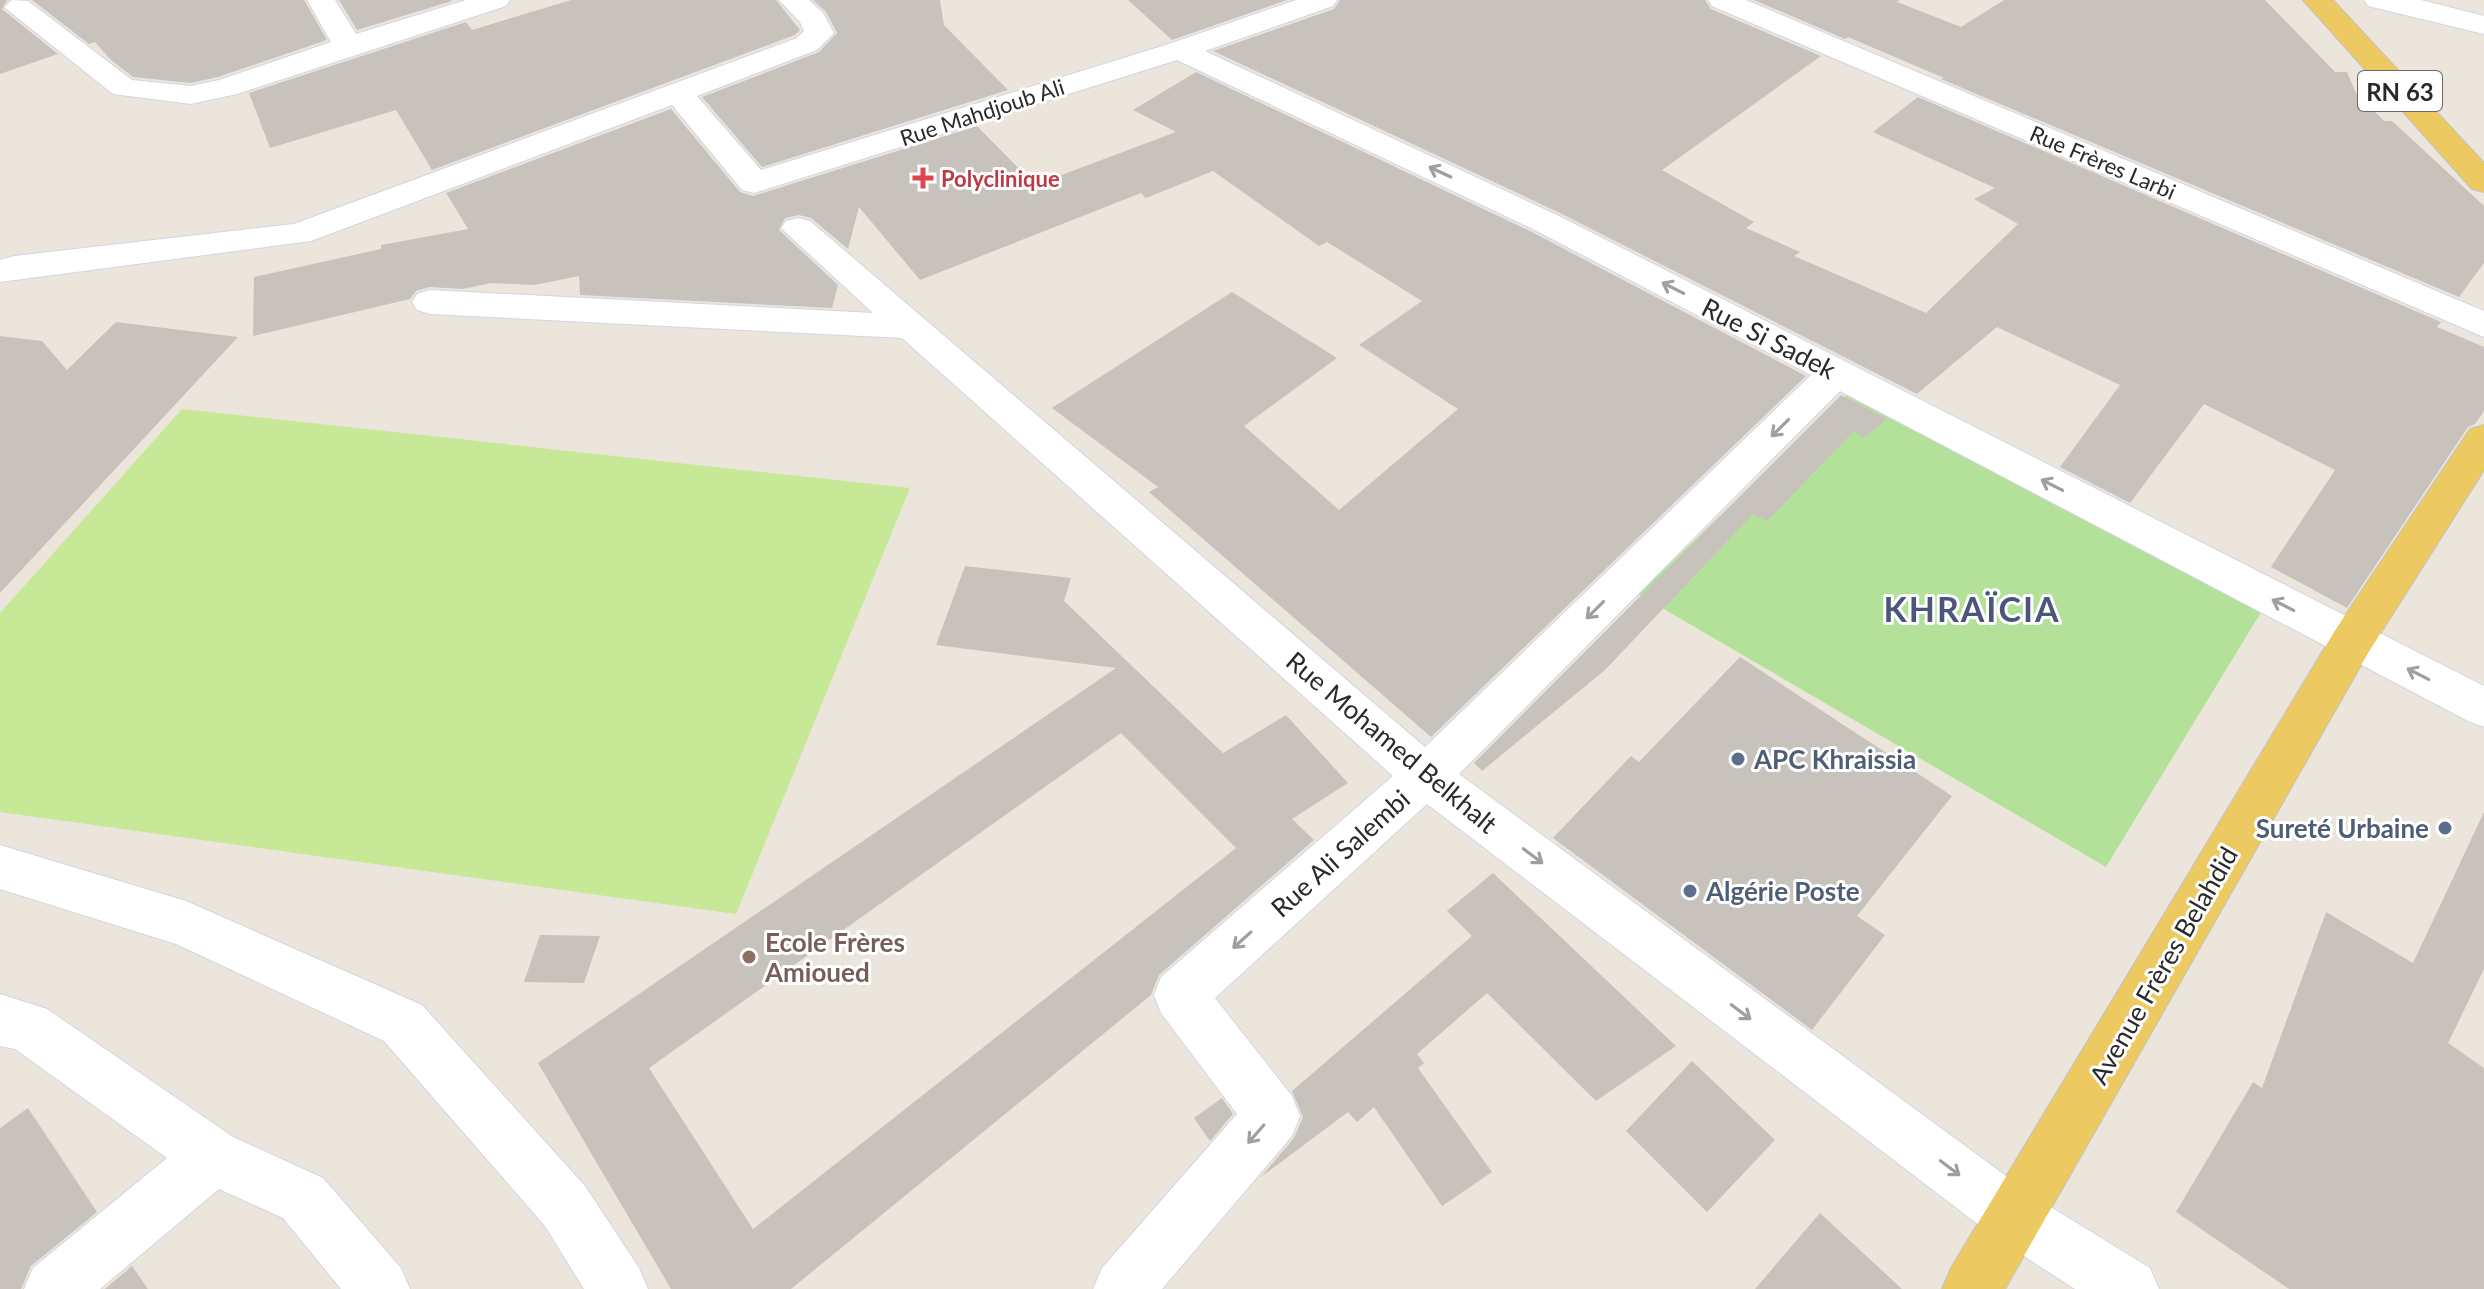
<svg xmlns="http://www.w3.org/2000/svg" width="2484" height="1289" font-family="Lato,sans-serif">
<rect width="100%" height="100%" fill="#ece5dc"/>
<path fill="#b4e19a" d="M1849,393L2263,609L2106,867L1638,594Z"/>
<path fill="#c7e896" d="M182,409L910,488L736,914L0,812V613Z"/>
<g fill="#c7c2bc" fill-rule="evenodd">
<path d="M0,0H7L2,9L58,54L0,74Z"/>
<path d="M32,0H304L327,40L218,77L191,83L133,77L111,60L95,42L89,44Z"/>
<path d="M339,0H451L452,1L357,30Z"/>
<path d="M571,0H776L800,30L795,35L432,170L396,110L270,148L249,93L466,22L472,30Z"/>
<path d="M813,0H940L944,25L1008,90L762,167L702,97L819,52L837,33L826,12Z"/>
<path d="M1128,0H1287L1172,40Z"/>
<path d="M1340,0H1705L1711,9L1821,56L1662,170L1754,222L1746,228L1800,252L1794,256L1926,313L2018,224L1974,199L1995,188L1873,132L1918,97L2441,322L2437,327L2484,347V411L2475,424L2468,427L2347,608L2271,567L2335,470L2204,404L2130,503L2060,467L2120,385L1997,327L1917,394L1558,212L1213,51L1334,9Z"/>
<path d="M1754,0H1900L1897,2L1961,27L2004,0H2265L2335,72H2347L2356,93L2384,121H2392L2484,206V263L2459,297L1941,79L1944,78L1848,37L1845,39Z"/>
<path d="M1196,72L1532,232L1806,376L1431,737L1149,492L1158,487L1052,408L1232,292L1337,358L1244,426L1339,510L1458,409L1359,345L1422,301L1327,242L1319,246L1213,171L1146,198L1141,193L920,280L859,207L848,249L811,218L799,215L785,218L779,230L838,285L832,308L580,295L579,276L534,285L491,283L463,289L429,287L416,291L410,299L253,336L254,277L381,249V245L468,229L446,193L671,109L740,192L753,196L977,126L1035,185L1176,132L1133,110Z"/>
<path d="M116,322L238,337L0,593V336L42,341L67,370Z"/>
<path d="M1841,395L1887,419L1864,438L1854,431L1767,521L1753,514L1605,670L1482,771L1474,763Z"/>
<path d="M965,566L1071,578L1064,601L1223,753L1286,715L1348,783L1292,819L1314,840L1159,975L1151,995L791,1289H671L538,1063L1116,668L936,645ZM1121,733L1236,848L753,1229L649,1068Z"/>
<path d="M1740,657L1952,796L1857,916L1885,935L1812,1030L1553,838L1631,756L1639,762Z"/>
<path d="M2484,812V969L2448,1043L2484,1068V1289H2289L2176,1212L2253,1082L2262,1088L2326,912L2413,963Z"/>
<path d="M1493,873L1676,1046L1596,1101L1487,993L1417,1054L1424,1063L1418,1068L1492,1172L1442,1206L1374,1107L1357,1122L1348,1112L1261,1177L1294,1138L1303,1117L1292,1091L1472,936L1447,911Z"/>
<path d="M540,935L600,936L584,983L524,982Z"/>
<path d="M1692,1061L1775,1140L1707,1212L1626,1131Z"/>
<path d="M1222,1098L1233,1114L1210,1141L1194,1118Z"/>
<path d="M28,1108L97,1212L31,1266L21,1289H0V1128Z"/>
<path d="M1820,1213L1902,1289H1755Z"/>
<path d="M132,1266L148,1289H105Z"/>
</g>
<g fill="none" stroke-linecap="round" stroke-linejoin="round">
<defs>
<g id="street">
<path d="M307,0H335L356,34L466,0H510L506,6L237,94L191,104L113,94L4,7L12,0L28,1L132,80L191,86L219,80L331,42Z"/>
<path d="M779,0H809L823,13L834,33L817,50L697,96L761,170L1169,44L1296,0H1337L1333,6L1205,51L1557,215L2484,686V727L2468,721L1840,391L1459,774L2036,1198L2150,1268L2159,1289H2075L1996,1238L1427,804L1215,998L1292,1096L1300,1116L1292,1136L1162,1289H1093L1102,1268L1237,1114L1161,1013L1154,995L1161,977L1393,776L902,338L430,314L417,310L412,302L417,294L430,290L873,313L781,228L786,221L798,218L810,221L1425,747L1811,375L1533,229L1177,60L754,193L742,190L672,105L311,241L0,282V260L14,256L294,224L797,38L804,31L800,22Z"/>
<path d="M2364,0H2421L2484,16V34L2368,6Z"/>
<path d="M0,994L47,1009L233,1137L323,1178L401,1268L410,1289H341L283,1218L219,1189L100,1289H24L33,1268L167,1158L15,1049L0,1046Z"/>
</g>
<g id="secondary">
<path d="M1708,0H1746L2484,311V337L1712,6Z"/>
<path d="M0,845L186,901L422,1005L585,1186L639,1268L648,1289H584L545,1226L384,1041L176,944L0,889Z"/>
</g>
<g id="primary">
<path d="M2303,0H2333L2484,163V192L2472,189Z"/>
<path d="M2484,425V470L2368,653L2005,1289H1942L1951,1268L2336,629L2470,429Z"/>
</g>
</defs>
<use href="#street" stroke="#d2d5e2" stroke-width="2"/>
<use href="#secondary" stroke="#d2d5e2" stroke-width="2"/>
<use href="#primary" stroke="#c3c3c3" stroke-width="2"/>
<use href="#street" fill="#fff" fill-rule="evenodd"/>
<use href="#secondary" fill="#fff" fill-rule="evenodd"/>
<use href="#primary" fill="#edc961" fill-rule="evenodd"/>
</g>
<defs><path id="oneway-shaft" d="M-6 0H5M1.5-3L5.5 0L1.5 3" fill="none" stroke-width="1.6" stroke-linecap="round" stroke-linejoin="round" transform="scale(2)"/></defs>
<g stroke="#9f9f9f">
<use href="#oneway-shaft" transform="translate(1440 172) rotate(-155)"/>
<use href="#oneway-shaft" transform="translate(1673 288) rotate(-153)"/>
<use href="#oneway-shaft" transform="translate(1780 428) rotate(135)"/>
<use href="#oneway-shaft" transform="translate(2052 485) rotate(-153)"/>
<use href="#oneway-shaft" transform="translate(2283 605) rotate(-153)"/>
<use href="#oneway-shaft" transform="translate(1595 610) rotate(135)"/>
<use href="#oneway-shaft" transform="translate(2418 674) rotate(-153)"/>
<use href="#oneway-shaft" transform="translate(1533 856) rotate(37)"/>
<use href="#oneway-shaft" transform="translate(1242 940) rotate(138)"/>
<use href="#oneway-shaft" transform="translate(1741 1012) rotate(37)"/>
<use href="#oneway-shaft" transform="translate(1256 1134) rotate(131)"/>
<use href="#oneway-shaft" transform="translate(1950 1168) rotate(37)"/>
</g>
<path fill="#e0444e" stroke="#fff" stroke-width="3" d="M919 166h8v8h8v8h-8v8h-8v-8h-8v-8h8z"/>
<g fill="#5c6f8a" stroke="#fff" stroke-width="3">
<circle cx="1738" cy="759" r="8"/>
<circle cx="2445" cy="828" r="8"/>
<circle cx="1690" cy="891" r="8"/>
</g>
<circle fill="#8d6e63" stroke="#fff" stroke-width="3" cx="749" cy="957" r="8"/>
<g text-anchor="middle" dominant-baseline="central" stroke-width="6" stroke-linejoin="round" paint-order="stroke">
<g font-size="22" fill="#2a2a2a" stroke="#fff">
<text transform="translate(982 112) rotate(-18)">Rue Mahdjoub Ali</text>
<text transform="translate(2103 162) rotate(23)">Rue Frères Larbi</text>
</g>
<g font-size="22" font-weight="bold" fill="#be3a42" stroke="#fff" text-anchor="start">
<text x="941" y="178">Polyclinique</text>
</g>
<rect fill="#fff" stroke="#6a6a6a" stroke-width="2" x="2358" y="71" width="84" height="40" rx="6"/>
<g font-size="24" font-weight="bold" fill="#2a2a2a">
<text x="2400" y="91">RN 63</text>
</g>
<g font-size="26" fill="#2a2a2a" stroke="#fff">
<text transform="translate(1769 338) rotate(27)">Rue Si Sadek</text>
<text transform="translate(1392 742) rotate(40)">Rue Mohamed Belkhalt</text>
<text transform="translate(1340 853) rotate(-42)">Rue Ali Salembi</text>
<text transform="translate(2163 965) rotate(-60)">Avenue Frères Belahdid</text>
</g>
<g font-size="26" font-weight="bold" fill="#4e5e75" stroke="#fff" text-anchor="start">
<text x="1754" y="759">APC Khraissia</text>
<text x="2429" y="828" text-anchor="end">Sureté Urbaine</text>
<text x="1706" y="891">Algérie Poste</text>
</g>
<g font-size="26" font-weight="bold" fill="#785e54" stroke="#fff" text-anchor="start">
<text x="765" y="942">Ecole Frères<tspan x="765" dy="30">Amioued</tspan></text>
</g>
<g font-size="34" font-weight="bold" letter-spacing="2" fill="#4c557a" stroke="#fff">
<text x="1972" y="608">KHRAÏCIA</text>
</g>
</g>
</svg>
